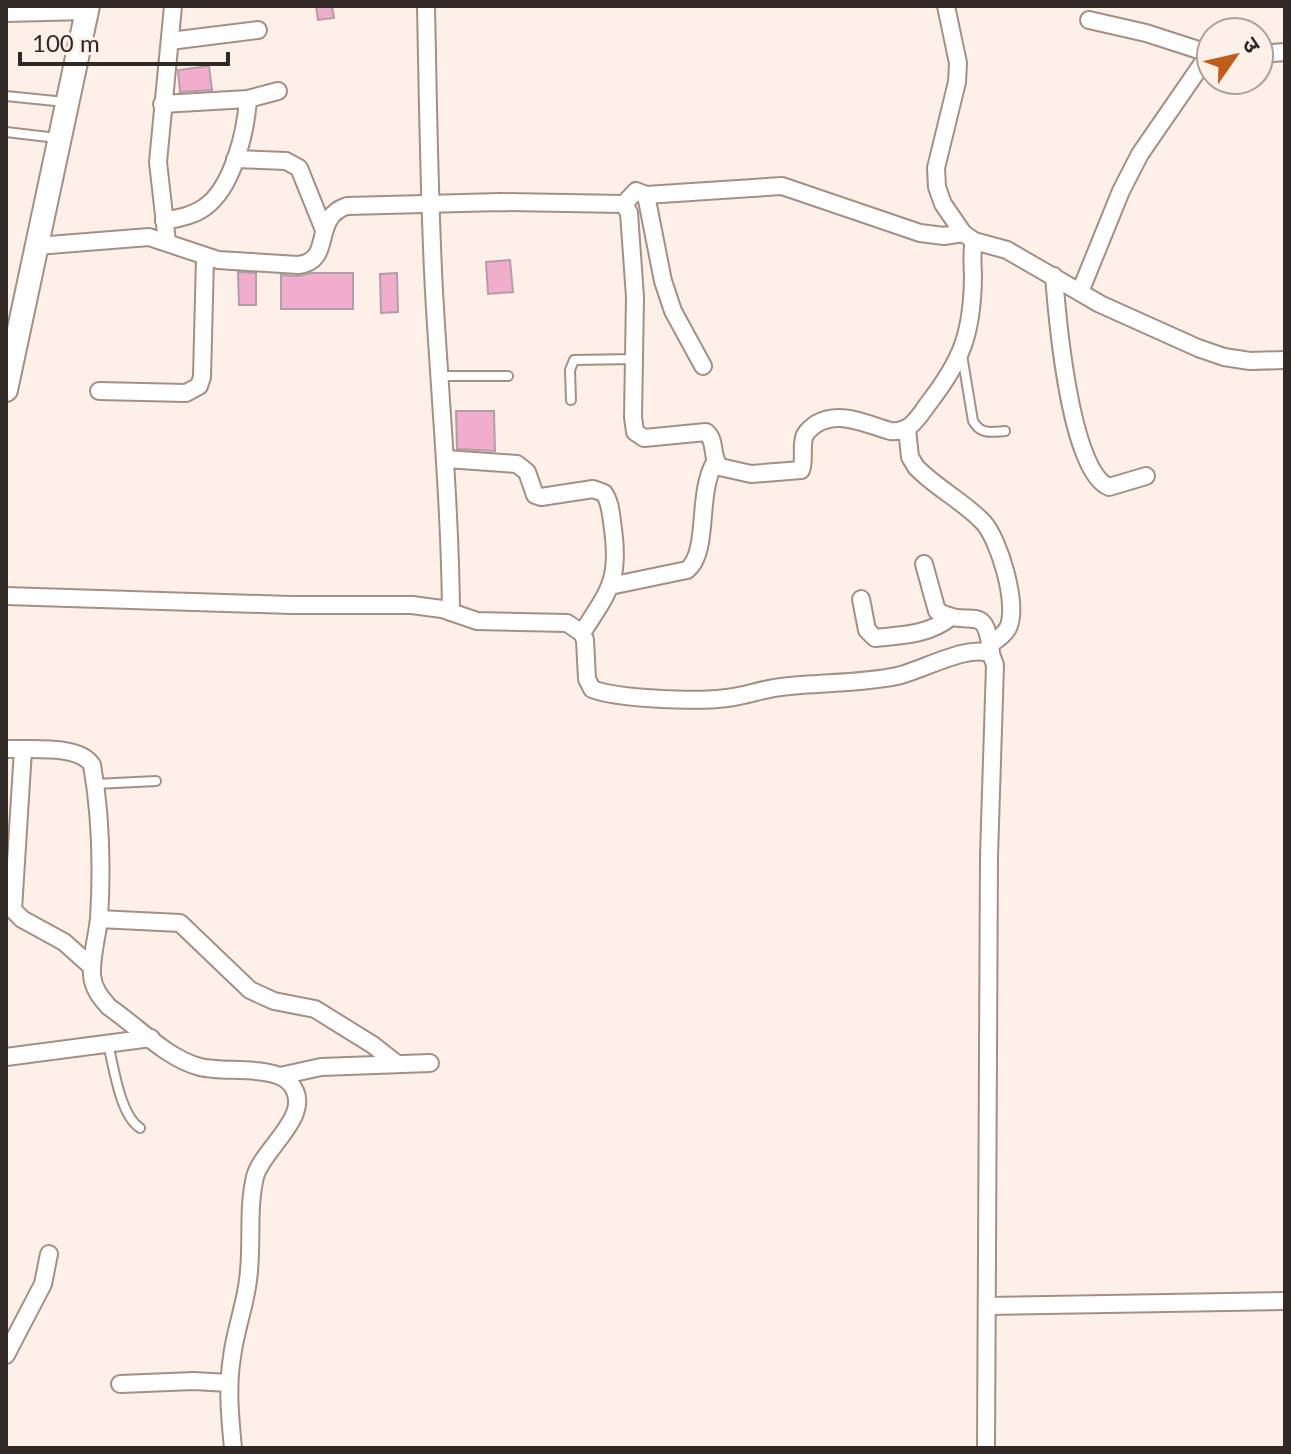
<svg xmlns="http://www.w3.org/2000/svg" width="1291" height="1454" font-family="Lato,'Noto Sans Devanagari',sans-serif">
<rect width="100%" height="100%" fill="#fdf0e9"/>
<g fill="#f1adcc" stroke="#b39ea7" stroke-width="2">
<path d="M316,6H332L334,18L318,20Z"/>
<path d="M209,66L212,90L180,92L178,70Z"/>
<path d="M510,260L513,292L488,294L486,262Z"/>
<path d="M238,272L256,273V305H239Z"/>
<path d="M311,273H353V309H281V275L298,276Z"/>
<path d="M397,273L398,312L381,313L380,274Z"/>
<path d="M456,411H494L495,451L457,449Z"/>
</g>
<g fill="none" stroke-linecap="round" stroke-linejoin="round">
<defs>
<g id="lane">
<path d="M6,96L65,102"/>
<path d="M6,132L57,138"/>
<path d="M962,355L973,421C981,435 991,432 1005,431"/>
<path d="M440,376H508"/>
<path d="M571,400L570,370L574,360L634,359"/>
<path d="M95,784L156,781"/>
<path d="M108,1044C114,1068 120,1115 140,1128"/>
</g>
<g id="street">
<path d="M426,6C428,101 429,196 434,291C440,398 450,505 451,612"/>
<path d="M946,6L958,63L957,82L936,168L937,187L943,204L963,233L974,241L1007,250L1100,304L1198,348L1224,357L1250,361L1285,360"/>
<path d="M6,13L87,11"/>
<path d="M1089,20L1146,33L1211,54"/>
<path d="M170,41L258,30"/>
<path d="M1259,54L1285,52"/>
<path d="M162,104L248,99L278,91"/>
<path d="M235,159L286,161L299,168L324,230"/>
<path d="M646,195L782,186L920,233L944,236L963,233"/>
<path d="M624,204L636,191L646,195L663,281L673,311L703,366"/>
<path d="M164,221C178,218 193,216 205,207C233,187 246,131 248,99"/>
<path d="M167,242L158,162L173,6"/>
<path d="M37,246L149,237L218,260L298,265C335,261 310,218 347,206L501,202L624,204L629,213L635,297L633,417L635,432L644,438L706,432C717,441 710,456 720,467L751,474L801,470C805,459 801,449 804,438C805,432 811,428 816,424C840,410 866,424 890,431C910,433 917,419 928,404C962,360 972,334 973,278C973,265 971,254 974,241"/>
<path d="M1054,276C1057,315 1070,472 1109,487L1146,476"/>
<path d="M1080,292L1121,191L1140,154L1209,54"/>
<path d="M99,391L186,393L199,386L202,377L205,257"/>
<path d="M907,429L910,457L916,467C936,488 963,501 983,522C999,539 1019,605 1008,628C1004,635 997,640 990,644"/>
<path d="M446,459L517,464L527,472L535,495L541,497L593,489L604,493C611,503 611,516 613,529C620,580 609,591 582,633"/>
<path d="M924,564L937,611C970,630 986,599 991,653"/>
<path d="M610,586L687,570C710,552 696,494 715,462"/>
<path d="M6,596L290,605H412L442,609L477,621L567,623L582,633L585,640L587,679L592,689C617,699 699,702 727,698C745,696 763,689 781,687C819,682 859,684 897,676C921,671 969,643 991,654L995,665L989,856L986,1448"/>
<path d="M861,599L867,630L875,638C904,635 928,635 951,617"/>
<path d="M6,749C29,750 79,744 92,765C101,815 102,869 99,919C97,937 91,957 92,975C93,988 100,997 109,1007C137,1026 166,1058 200,1067C223,1073 272,1065 289,1082C318,1113 262,1148 255,1177C247,1211 253,1245 248,1280C245,1306 235,1331 232,1357C227,1388 230,1417 233,1448"/>
<path d="M23,750L13,910L22,919L64,942L92,967"/>
<path d="M99,919L180,923L250,990L274,1001L315,1009L373,1045L396,1063"/>
<path d="M6,1057L151,1038"/>
<path d="M280,1076L321,1067L430,1063"/>
<path d="M987,1306L1285,1301"/>
<path d="M6,1355L43,1284L49,1254"/>
<path d="M120,1384L194,1381L229,1383"/>
</g>
<path id="secondary" d="M6,390L88,6"/>
</defs>
<use href="#lane" stroke="#a39085" stroke-width="12"/>
<use href="#street" stroke="#a39085" stroke-width="20"/>
<use href="#secondary" stroke="#a39085" stroke-width="26"/>
<use href="#lane" stroke="#fff" stroke-width="8"/>
<use href="#street" stroke="#fff" stroke-width="16"/>
<use href="#secondary" stroke="#fff" stroke-width="22"/>
</g>
<rect width="1291" height="1454" fill="none" stroke="#312925" stroke-width="16"/>
<g transform="translate(1235 56) rotate(56)"><circle r="38" fill="#fdf0e9" stroke="#aba09b" stroke-width="2"/>
<path d="M0-6L14 30L0 20L-14 30Z" fill="#be5e19"/>
<text y="-12" font-size="22" font-weight="bold" text-anchor="middle" fill="#312925">उ</text>
</g>
<path d="M20 52v12h208v-12" fill="none" stroke="#312925" stroke-width="4"/>
<text x="32" y="52" font-size="24" fill="#312925" stroke="#fdf0e9" stroke-width="6" paint-order="stroke">100 m</text>
</svg>
